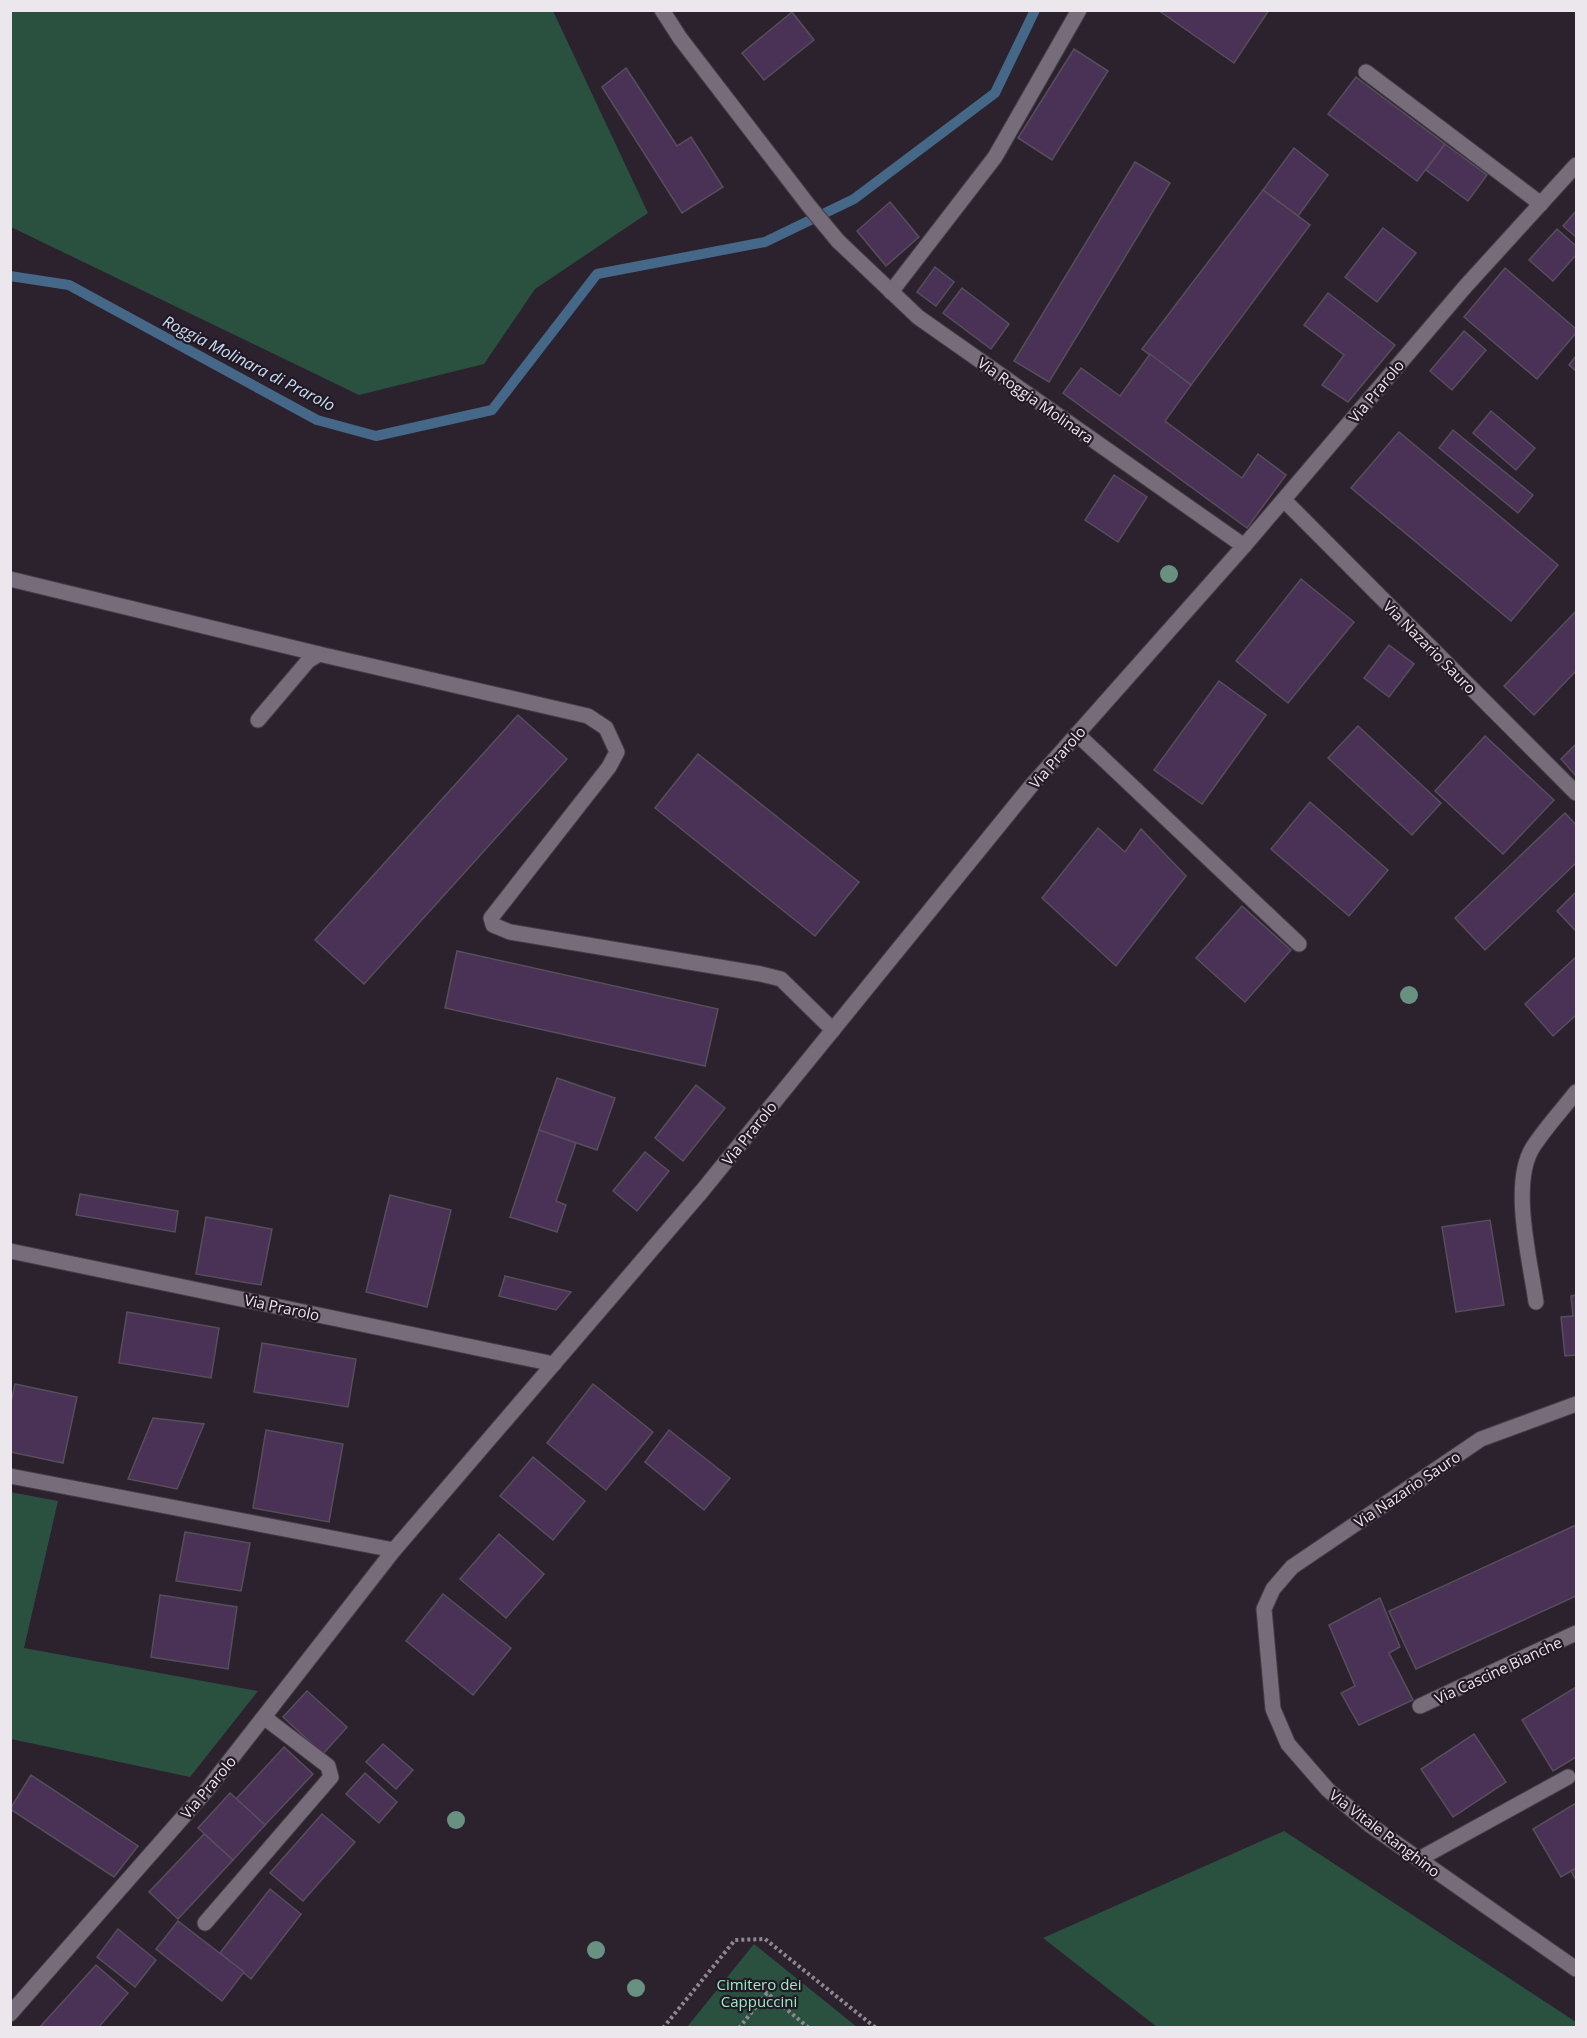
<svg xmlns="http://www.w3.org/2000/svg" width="1587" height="2038" font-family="'Open Sans',sans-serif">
<rect width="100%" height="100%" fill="#2b222e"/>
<g fill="#2a5140">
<path d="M11,10L553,11L648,213L535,289L484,364L359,395L11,227Z"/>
<path d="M10,1492L58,1501L24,1648L258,1691L190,1777L11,1739Z"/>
<path d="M1284,1831L1576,2022V2027H1157L1043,1938Z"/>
<path d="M754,1944L857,2027H687Z"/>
</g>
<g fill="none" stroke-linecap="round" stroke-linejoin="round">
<path stroke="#456888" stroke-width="10" d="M10,276L69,285L317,420L376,436L492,410L597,274L765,242L854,199L995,93L1035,10"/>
</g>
<g fill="#493255" stroke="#574e5c" stroke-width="1.5">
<path d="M1158,10H1269L1234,63Z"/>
<path d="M792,12L814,40L764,80L742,53Z"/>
<path d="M1074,49L1108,71L1052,160L1018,138Z"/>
<path d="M626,68L677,146L691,137L723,187L682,213L602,87Z"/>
<path d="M1356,77L1445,144L1417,181L1328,114Z"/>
<path d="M1445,144L1487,175L1468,201L1426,170Z"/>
<path d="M1294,148L1328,175L1298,216L1263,190Z"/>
<path d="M1135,162L1170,183L1049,382L1014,361Z"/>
<path d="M1263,190L1310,225L1191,385L1142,349Z"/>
<path d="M890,202L919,237L886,266L857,231Z"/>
<path d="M1576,211V237L1563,226Z"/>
<path d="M1383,228L1416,253L1377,302L1345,277Z"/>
<path d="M1557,229L1576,246V255L1553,281L1529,260Z"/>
<path d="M935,267L954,282L936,306L917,292Z"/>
<path d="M1505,268L1576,329V333L1537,379L1464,317Z"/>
<path d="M962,288L1009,324L991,349L943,313Z"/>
<path d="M1328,293L1395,345L1348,402L1322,385L1344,355L1304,325Z"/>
<path d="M1464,331L1486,350L1452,390L1430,371Z"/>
<path d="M1150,354L1191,385L1165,421L1242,478L1258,454L1286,475L1247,528L1063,393L1081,368L1120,396Z"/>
<path d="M1576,356V371L1569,365Z"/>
<path d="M1491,411L1535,448L1516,470L1473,433Z"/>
<path d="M1453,430L1533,495L1518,513L1439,448Z"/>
<path d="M1399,432L1558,565L1511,621L1351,488Z"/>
<path d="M1114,475L1147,497L1118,542L1085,520Z"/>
<path d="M1301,579L1354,622L1288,703L1236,661Z"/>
<path d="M1576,611V671L1534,715L1504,686Z"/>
<path d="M1389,645L1414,664L1389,697L1364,678Z"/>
<path d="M1219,681L1266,715L1202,804L1154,770Z"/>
<path d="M518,715L567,759L364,984L315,940Z"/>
<path d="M1358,726L1441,803L1412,835L1328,758Z"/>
<path d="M1485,736L1554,800L1503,854L1435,791Z"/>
<path d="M1576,744V776L1561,759Z"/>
<path d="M698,754L859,882L815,936L655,808Z"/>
<path d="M1310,802L1388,870L1349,916L1271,849Z"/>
<path d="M1565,813L1576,825V863L1485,950L1455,918Z"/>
<path d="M1098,828L1125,852L1141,829L1186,876L1116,966L1042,898Z"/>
<path d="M1576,892V931L1557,911Z"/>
<path d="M1242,906L1291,950L1245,1002L1196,958Z"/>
<path d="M457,951L718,1009L705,1066L445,1008Z"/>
<path d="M1576,957V1015L1553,1036L1525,1004Z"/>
<path d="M557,1078L615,1098L597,1150L539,1130Z"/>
<path d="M696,1085L725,1108L683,1161L655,1138Z"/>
<path d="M539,1130L576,1143L556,1201L566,1205L557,1232L510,1217Z"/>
<path d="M645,1152L669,1171L637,1211L613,1191Z"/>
<path d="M80,1194L178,1211L175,1232L76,1215Z"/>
<path d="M390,1195L451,1210L427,1307L366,1292Z"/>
<path d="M206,1217L272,1229L261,1285L196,1274Z"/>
<path d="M1490,1220L1504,1305L1456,1312L1442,1227Z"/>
<path d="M505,1276L571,1292L556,1310L499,1296Z"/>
<path d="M1576,1295V1355L1565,1356L1561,1317L1573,1316L1571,1296Z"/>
<path d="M127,1312L219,1328L211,1378L119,1363Z"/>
<path d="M262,1343L356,1359L348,1407L254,1392Z"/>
<path d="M15,1384L77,1397L63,1463L10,1452V1407Z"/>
<path d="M593,1384L653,1432L606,1490L547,1443Z"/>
<path d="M153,1418L204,1424L177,1489L128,1479Z"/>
<path d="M266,1430L343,1444L329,1522L253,1508Z"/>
<path d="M669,1430L730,1478L704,1510L645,1462Z"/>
<path d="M533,1457L585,1501L553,1540L500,1496Z"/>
<path d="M1576,1525V1596L1416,1669L1389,1611Z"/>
<path d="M185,1532L250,1543L241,1591L176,1581Z"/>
<path d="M499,1534L544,1574L506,1618L460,1579Z"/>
<path d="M443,1594L511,1648L473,1695L406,1641Z"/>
<path d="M160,1595L237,1607L228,1669L151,1657Z"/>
<path d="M1380,1598L1400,1647L1389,1653L1413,1700L1359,1725L1341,1693L1355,1686L1329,1625Z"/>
<path d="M1576,1687V1757L1553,1771L1522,1720Z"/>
<path d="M307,1691L347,1727L323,1754L283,1717Z"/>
<path d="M1474,1734L1506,1782L1453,1817L1421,1769Z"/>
<path d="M383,1744L413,1770L396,1789L366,1762Z"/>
<path d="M284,1747L313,1774L265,1825L236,1799Z"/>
<path d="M365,1773L397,1802L379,1823L346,1794Z"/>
<path d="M31,1775L138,1846L114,1877L10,1809Z"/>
<path d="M230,1793L265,1825L233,1860L198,1828Z"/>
<path d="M1576,1803V1868L1561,1877L1533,1829Z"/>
<path d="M322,1814L355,1842L303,1901L270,1873Z"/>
<path d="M204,1834L233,1860L178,1919L149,1892Z"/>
<path d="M1576,1868V1880L1571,1871Z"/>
<path d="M270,1889L301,1914L251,1979L220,1953Z"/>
<path d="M178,1921L244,1972L222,2001L156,1949Z"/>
<path d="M118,1929L156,1960L135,1987L97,1957Z"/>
<path d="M96,1965L128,1993L98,2028H39Z"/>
</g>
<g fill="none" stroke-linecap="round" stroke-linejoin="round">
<defs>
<g id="service">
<path d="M662,10L680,38L809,206L838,241"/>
<path d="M891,292L995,157L1079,10"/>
<path d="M10,579L319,654"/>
<path d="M258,720L308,661L319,654L588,716L606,728L617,752L609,767L491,918L493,925L510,932L761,974L781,979L833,1030"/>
<path d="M1077,734L1299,944"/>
<path d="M1536,1302C1530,1260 1510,1183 1533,1147C1546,1127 1562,1110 1576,1092"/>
<path d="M1419,1859L1568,1777"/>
<path d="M205,1923L331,1777L328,1766L265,1718"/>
</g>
<g id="minor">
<path d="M1366,72L1541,204"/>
<path d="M838,241L918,317L1244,546"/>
<path d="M1284,500L1576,793"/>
<path d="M10,1251L554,1364"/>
<path d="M1576,1404L1481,1439L1292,1567L1273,1589L1264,1609L1273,1709L1288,1744L1328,1790L1370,1825L1576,1969"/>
<path d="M10,1476L394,1550"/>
<path d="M1420,1706L1576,1633"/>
</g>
<path id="tertiary" d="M10,2014L206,1791L394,1550L702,1191L1031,786L1244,546L1464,288L1576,165"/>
</defs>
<use href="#service" stroke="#443c45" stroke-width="17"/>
<use href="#minor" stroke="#443c45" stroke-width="17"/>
<use href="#tertiary" stroke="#443c45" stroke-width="17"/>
<g stroke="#8e8790" stroke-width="4" stroke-dasharray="3 3" stroke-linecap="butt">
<path d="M663,2028L735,1940L765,1939L876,2028"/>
<path d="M739,2028L767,1993L809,2028"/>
</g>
<use href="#service" stroke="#776c79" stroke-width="15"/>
<use href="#minor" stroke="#776c79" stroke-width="15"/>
<use href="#tertiary" stroke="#776c79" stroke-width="15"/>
</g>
<g fill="#689182">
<circle cx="1169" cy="574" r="9"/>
<circle cx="1409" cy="995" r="9"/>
<circle cx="456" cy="1820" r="9"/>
<circle cx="596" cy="1950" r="9"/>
<circle cx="636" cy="1988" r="9"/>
</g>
<g text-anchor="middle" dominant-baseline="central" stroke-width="4.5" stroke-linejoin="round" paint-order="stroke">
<g font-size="15" fill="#ece6ed" stroke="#221924">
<text transform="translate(1376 391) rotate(-50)">Via Prarolo</text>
<text transform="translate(1036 400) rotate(35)">Via Roggia Molinara</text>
<text transform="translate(1430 647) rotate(45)">Via Nazario Sauro</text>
<text transform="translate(1057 757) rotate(-49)">Via Prarolo</text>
<text transform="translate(749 1133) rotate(-51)">Via Prarolo</text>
<text transform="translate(282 1307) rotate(12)">Via Prarolo</text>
<text transform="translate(1407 1489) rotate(-34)">Via Nazario Sauro</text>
<text transform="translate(1498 1670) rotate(-25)">Via Cascine Bianche</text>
<text transform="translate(208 1787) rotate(-50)">Via Prarolo</text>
<text transform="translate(1385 1833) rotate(37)">Via Vitale Ranghino</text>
</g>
<g font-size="15" fill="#9aebc6" stroke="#221924">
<text x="759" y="1984">Cimitero dei<tspan x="759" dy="17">Cappuccini</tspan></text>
</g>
<g font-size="16" font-style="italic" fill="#c9e0f6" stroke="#221924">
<text transform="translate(249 363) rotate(27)">Roggia Molinara di Prarolo</text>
</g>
</g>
<rect width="1587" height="2038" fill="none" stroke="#ece6ed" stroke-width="24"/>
</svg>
